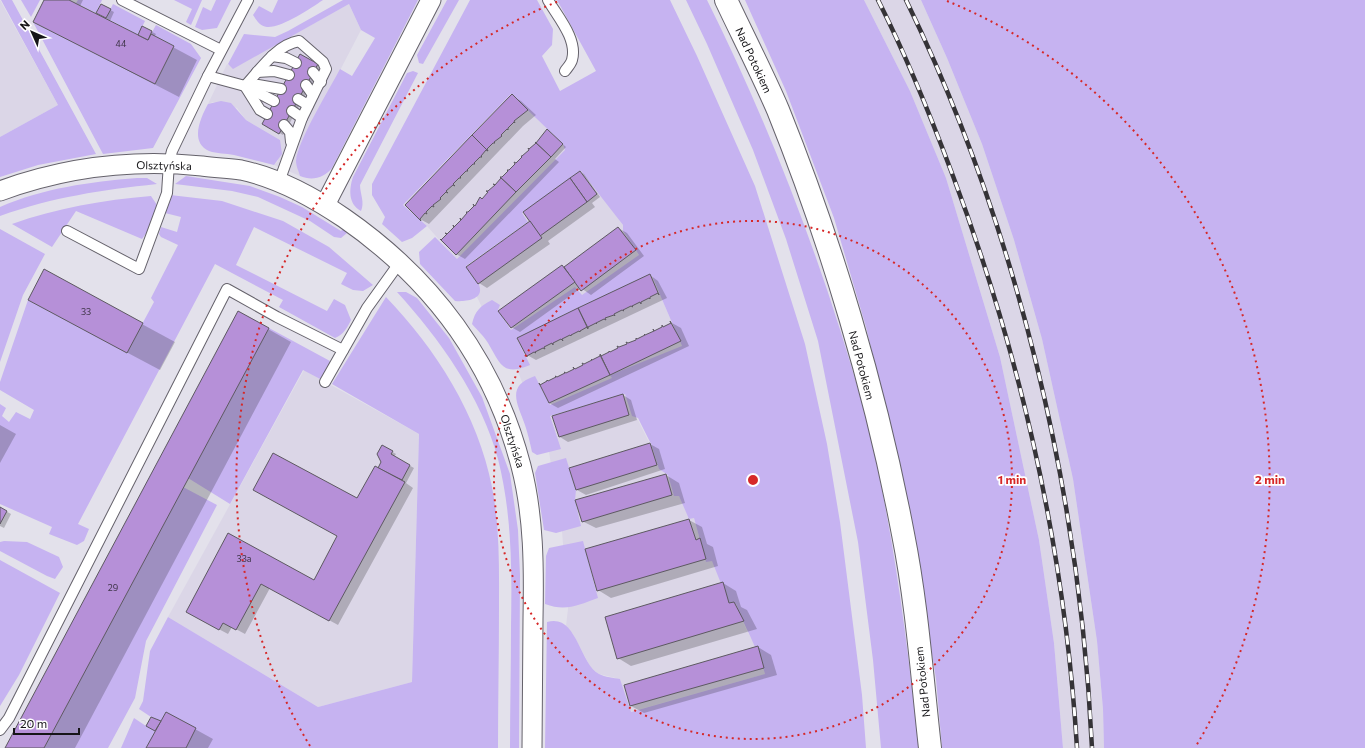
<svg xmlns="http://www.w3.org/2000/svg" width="1365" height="748" font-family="Commissioner,sans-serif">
<rect width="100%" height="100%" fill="#e3e1eb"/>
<g fill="#dbd6e7">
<path d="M0,0L58,105L0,137Z"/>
<path d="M864,0H921L947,58L982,144L1014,240L1042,339L1073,479L1097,641L1103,709L1104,748H1063L1054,643L1039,540L1000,357L946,178L910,91Z"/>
<path d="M349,4L361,30L298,151L296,162L300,176L274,165L278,161L280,140L246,120L237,108L213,102L208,104L227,64L233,68Z"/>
<path d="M512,94L563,144L623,225V231L652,276L682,346L625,394L651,446L659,469L668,475L674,496H679L689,518H694L706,562L712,560L730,605L736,604L745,627L758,651L765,674L630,712L620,679L599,674L591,668L573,634L566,626L568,609L562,531L549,452L517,369L494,332L477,297L480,290L456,259L427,226L403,205Z"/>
<path d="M304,370L419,434L412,682L318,707L168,617Z"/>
</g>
<g fill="#c6b3f1">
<path d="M1,0H12L96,154L38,165L0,177V137L58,105Z"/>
<path d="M21,0H40L31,17Z"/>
<path d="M78,0H102L96,13L76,3Z"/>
<path d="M174,0H202L191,25L186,22L192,9Z"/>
<path d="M216,0H231L217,28L202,30L195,27L203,7L211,11Z"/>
<path d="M278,0H323C311,8 282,28 267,27C260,26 257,21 253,15L259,6L272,13Z"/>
<path d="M343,0H418L332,168C324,178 312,181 300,176C299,172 296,166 296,161C297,142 330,88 340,69L352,76L375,38L361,30L349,4L233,69L228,64L244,34L275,37L288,31Z"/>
<path d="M447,0H459L423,64L419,63L417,55Z"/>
<path d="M470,0H537L553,29L552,45L542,56L560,91L596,71L557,0H670L697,56L755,186L805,344L827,444L840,522L862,695L866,748H545L547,622C577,613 579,663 599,674C605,677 614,678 620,679L631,712L765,674C758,649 745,628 736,604L730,606L712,561L706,562L694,518L689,519L679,496H674L668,475L659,469L651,444L638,418L632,416L625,394L550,416L561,449L537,455L532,452C530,443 528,434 525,425C518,404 505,386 535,376L550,405L612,378L610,375L682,346L652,276L517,339L530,365C502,377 500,363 488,343C484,336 477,330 472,324C475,311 480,306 492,300L500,305L498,310L511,330L575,287L582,295L639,255L623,231V225L581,171L522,213L528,222L466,266C470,272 477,278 479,285C485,300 465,302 455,301L420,264L419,252L435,237L457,259L565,150L563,144L511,94L403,205L427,226L412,238L402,242L382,224L385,217L372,195V184Z"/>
<path d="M686,0H707C770,126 824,267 862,403C892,516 906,633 919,748H881L873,660L858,542L818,341L786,239L753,150L707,44Z"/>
<path d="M745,0H864L910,91L946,178L1000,357L1039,540L1054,643L1063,748H942L936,679L907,497L866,327L834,218L786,91Z"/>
<path d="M921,0H1365V748H1104L1103,709L1097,641L1073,479L1042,339L1014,240L982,144L947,58Z"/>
<path d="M113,4L145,21L138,35L106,18Z"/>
<path d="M33,22L155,84L174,46L151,34L156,25L191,44L201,58L153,148L103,154Z"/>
<path d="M413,71L418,73L360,185C360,194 365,202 361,211C348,204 349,189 353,177L407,73Z"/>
<path d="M221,101L231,103L246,120L280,140L282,154L274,165C261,162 247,158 234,155C226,153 217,154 209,151C189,142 201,117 208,104Z"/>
<path d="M186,176L250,186L280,197L302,207L341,231L343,229L347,233L341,238L334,237L310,221L258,197L232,191L175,184Z"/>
<path d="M137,178H147L157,184C102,190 53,197 0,216V207C44,188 89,182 137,178Z"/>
<path d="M170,195L222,201L283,221L329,247L373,285L363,291L353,290L341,284L347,273L254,227L236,265L327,311L334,299L345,305L351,320C347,328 344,334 335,338L279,307L283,300L215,264L78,524L89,529L84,541L77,545L49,534L52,527L0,504V404L6,408L2,416L9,422L16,412L30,419L34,410L0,390V382L28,300L127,352L154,302L151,298L178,245L161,237L159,234L161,227L177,232L181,217L165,213Z"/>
<path d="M151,196L157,205L147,232L142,239L76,211L52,247L12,224C57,208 103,200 151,196Z"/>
<path d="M0,229L45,254L23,295L0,362Z"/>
<path d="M397,292H406L417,298L449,338L482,397L510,474L518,530L520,575L519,748H510C510,708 511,667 511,627C512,570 512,514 498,459C482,398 439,338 397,292Z"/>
<path d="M386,297C436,349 478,415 492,487C500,528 499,568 499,608C499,655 498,701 498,748H121L134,718L146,726L151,717L139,709L143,701L150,651L168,617L318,707L412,682L419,434L332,384Z"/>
<path d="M269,328L330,361L322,380L303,370L230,504L188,478Z"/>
<path d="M566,458L576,490L575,500L581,526L556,533L544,530L535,473L538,466Z"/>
<path d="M183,487L217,505L146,641L135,698L108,748H44Z"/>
<path d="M4,541L27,542L59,557L63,567L55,579L47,576L0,551V542Z"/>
<path d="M583,541L598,598C578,605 566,612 545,604L546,556L549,548Z"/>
<path d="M0,560L60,593L19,675L0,706Z"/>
</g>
<g fill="#0003">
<path d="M45,0H83L80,6L101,17V5L114,12L110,21L143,38V27L156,34L154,37L197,60L179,97L34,22Z"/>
<path d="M301,55L321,67L283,135L263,124Z"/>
<path d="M512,96L521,101L536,115L523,126L429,224L420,219Z"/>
<path d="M547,130L566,147L555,159L559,162L465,259L456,254Z"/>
<path d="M580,172L584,174L600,197L592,203L595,207L548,241L550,244L487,288L479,283L531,222Z"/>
<path d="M618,228L627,233L644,256L591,295L581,288L520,332L511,327L562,266L565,268Z"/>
<path d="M44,271L175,342L160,370L62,318Z"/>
<path d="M650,275L658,281L667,298L536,360L527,355L518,338Z"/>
<path d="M672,323L681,328L689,346L558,408L549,403L541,386Z"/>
<path d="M268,329L291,342L75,748H6Z"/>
<path d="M623,395L631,400L637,420L568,442L560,437Z"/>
<path d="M0,425L16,434L0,463Z"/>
<path d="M650,444L659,449L665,469L586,495L577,490Z"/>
<path d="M382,446L396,454L394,457L414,468L406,483L413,488L338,625L270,588L245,634L232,627L228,634L196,617L228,535L314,581L357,499L382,462Z"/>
<path d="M666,475L679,483L685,503L596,528L582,521Z"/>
<path d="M0,508L11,514L4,528L0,526Z"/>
<path d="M689,520L702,527L707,544L713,547L718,566L611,598L598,590Z"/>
<path d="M723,583L736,591L741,607L747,610L757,629L631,666L618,658Z"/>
<path d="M758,647L771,655L777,675L644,713L631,706L625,686Z"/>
<path d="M166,713L213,739L208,748H147L156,731L148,726L152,718L161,723Z"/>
</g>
<g fill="#b690d8" stroke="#5d5961">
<path d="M44,0H69L148,40L151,34L174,46L155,84L33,22Z"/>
<path d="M101,4L111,9L106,18L96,13Z"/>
<path d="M142,26L152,31L148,40L138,35Z"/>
<path d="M300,54L318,64L279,134L262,124Z"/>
<path d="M512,94L528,110L514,121L515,123L514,122L508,128V130L507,129L501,135L502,136L494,142L495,143H493L487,149L488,151L472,135Z"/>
<path d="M547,129L563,144L551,157L535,142L536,143Z"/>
<path d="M472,135L488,151L486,150L481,156L482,157H480L474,163L475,164H473L467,170L468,171H466L460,177L461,178H459L453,184L455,186L453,185L446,191L448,193L446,192L440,198L441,199L433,205L434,207L432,206L426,212L427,214L425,213L420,219L421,221L405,205Z"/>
<path d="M535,142L551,157L516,192L500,177H502L508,171L507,170H509L515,164L514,162L516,163L522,157L521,156H522L529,150L528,148L529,149L536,143Z"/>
<path d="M580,171L597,194L587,202L570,178Z"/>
<path d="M500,177L516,192L456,255L440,239L441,240L447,234L445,233L447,234L454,227L453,225L454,227L461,220L460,218L461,220L467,213L466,212H468L474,206L473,204L475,206L480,197L482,199L488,192L486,191H488L495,185L493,184L495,185L501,178Z"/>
<path d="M570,178L587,202L540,236L523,212Z"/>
<path d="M530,221L542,238L478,284L466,267Z"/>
<path d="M618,227L636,250L581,291L564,267Z"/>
<path d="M562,265L575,282L511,328L498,311Z"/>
<path d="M44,269L143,323L127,353L28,300Z"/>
<path d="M650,274L659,295L658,293L650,297V299L649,298L641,302V304L640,302L632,306L633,307L631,306L623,310L624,311L622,310L614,314L615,316L614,315L605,318L606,320L604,319L596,323L597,324L596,323L588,327V328L578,308Z"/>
<path d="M578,308L588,329L587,327L580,331V332L579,331L571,335V336L570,335L562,339L563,341L561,339L553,343V345L552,343L544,347L545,349L543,348L535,352L536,353L534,352L527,356V357L517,338Z"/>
<path d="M238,311L269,328L44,748H5Z"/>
<path d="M670,321L681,341L610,375L600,354L601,356L609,352V351L610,352L618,348L617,346L619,347L627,344L626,342L628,343L636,340V338L637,339L645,335L644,334L645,335L654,331L653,329L654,331L662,327V325L663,327L671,323Z"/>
<path d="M600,355L610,375L549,403L539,383L540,385L547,381V380L548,381L556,377L555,376L557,377L565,373L564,372L566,373L574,369L573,367L575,369L583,365L582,363L584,364L592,360L591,359L592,360L600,356Z"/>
<path d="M623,394L629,415L559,437L552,416Z"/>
<path d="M650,443L657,465L576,490L569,468Z"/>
<path d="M382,445L393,451L391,454L410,465L402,480L378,468L381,462L377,454Z"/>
<path d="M273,453L357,498L375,466L405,482L329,621L261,584L236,630L223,623L219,630L186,612L228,533L314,580L337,536L253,490Z"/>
<path d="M666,474L672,495L582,522L575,500Z"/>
<path d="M0,507L7,511L0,524Z"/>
<path d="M689,519L696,540L700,538L706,559L597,591L585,549Z"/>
<path d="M723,582L729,603L734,602L744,621L617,659L605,617Z"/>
<path d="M758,646L764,668L630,706L624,685Z"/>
<path d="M166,712L196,728L186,748H146Z"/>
<path d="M151,717L161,721L155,731L146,726Z"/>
</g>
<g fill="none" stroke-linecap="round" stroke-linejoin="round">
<defs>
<g id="service">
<path d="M122,0L221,50"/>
<path d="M548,0C557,16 578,39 572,60C571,64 567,68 565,71"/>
<path d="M272,56L286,58L296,63"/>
<path d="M257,72L274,71L289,75"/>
<path d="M313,72L321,82"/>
<path d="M208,76L245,86L258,85L281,89"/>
<path d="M306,85L313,95"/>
<path d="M245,86C260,70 276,45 299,41L323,62L326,69L302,118L279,182"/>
<path d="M245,86L260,110L267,114"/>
<path d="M245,86L274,101"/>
<path d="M298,99L308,105"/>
<path d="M292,111L302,118"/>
<path d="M284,125L290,132L291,142"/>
<path d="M67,231L139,269L167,193L169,163L172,151L208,76L248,0"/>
<path d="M325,382L367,308L400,262"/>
<path d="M0,730L9,718L227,289L277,317L343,350"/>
</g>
<g id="minor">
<path d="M0,191C65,167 133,159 202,166C215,168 228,168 241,170C279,178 313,197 344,218C432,279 494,362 521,466C534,516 534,568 533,619C533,662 532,705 532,748"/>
<path d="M325,205L431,0"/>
</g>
<path id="secondary" d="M726,0C743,36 762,73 778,110C832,244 876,392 903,534C917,604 922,677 930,748"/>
</defs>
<use href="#service" stroke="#65626b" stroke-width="12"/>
<use href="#minor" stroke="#65626b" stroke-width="21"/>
<use href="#secondary" stroke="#65626b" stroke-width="24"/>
<use href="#service" stroke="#fff" stroke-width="10"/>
<use href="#minor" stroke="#fff" stroke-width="19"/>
<use href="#secondary" stroke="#fff" stroke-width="22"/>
<defs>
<g id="rail">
<path d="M878,0C907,57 931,117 953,176C1022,360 1065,552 1077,748"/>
<path d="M906,0C1018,230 1080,493 1092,748"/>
</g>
</defs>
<use href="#rail" stroke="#353337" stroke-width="4.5"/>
<use href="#rail" stroke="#fff" stroke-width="3" stroke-dasharray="9" stroke-linecap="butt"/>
</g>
<g fill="none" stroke="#d62828" stroke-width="2" stroke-dasharray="2 4">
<circle cx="753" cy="480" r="259"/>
<path d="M310 746A517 517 0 0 1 559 1M947 1A517 517 0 0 1 1196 746"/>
</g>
<g text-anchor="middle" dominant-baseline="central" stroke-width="3.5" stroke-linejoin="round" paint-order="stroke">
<g font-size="9" fill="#3e3448">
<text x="121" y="43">44</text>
<text x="86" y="311">33</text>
<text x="244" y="558">33a</text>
<text x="113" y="587">29</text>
</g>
<g font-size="11" fill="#161518" stroke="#fff">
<text transform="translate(754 60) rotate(65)">Nad Potokiem</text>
<text transform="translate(164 165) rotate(1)">Olsztyńska</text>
<text transform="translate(862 365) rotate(75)">Nad Potokiem</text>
<text transform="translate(513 441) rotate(72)">Olsztyńska</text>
<text transform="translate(922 682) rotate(-96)">Nad Potokiem</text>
</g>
</g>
<circle cx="753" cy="480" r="6" fill="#d62828" stroke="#fff" stroke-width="2"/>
<g font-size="12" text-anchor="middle" font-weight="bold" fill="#d62828" stroke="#fff" stroke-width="3.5" stroke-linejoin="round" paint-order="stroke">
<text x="1012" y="484">1 min</text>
<text x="1270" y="484">2 min</text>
</g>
<g transform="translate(32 32) rotate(315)" stroke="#ffffff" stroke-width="3" paint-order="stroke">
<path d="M0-3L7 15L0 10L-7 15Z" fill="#161518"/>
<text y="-6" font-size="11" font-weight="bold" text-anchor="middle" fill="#161518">N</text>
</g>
<path d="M14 728v6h65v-6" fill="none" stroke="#161518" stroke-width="2"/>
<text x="20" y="728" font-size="12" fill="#161518" stroke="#ffffff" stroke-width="3" paint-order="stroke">20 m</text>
</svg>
